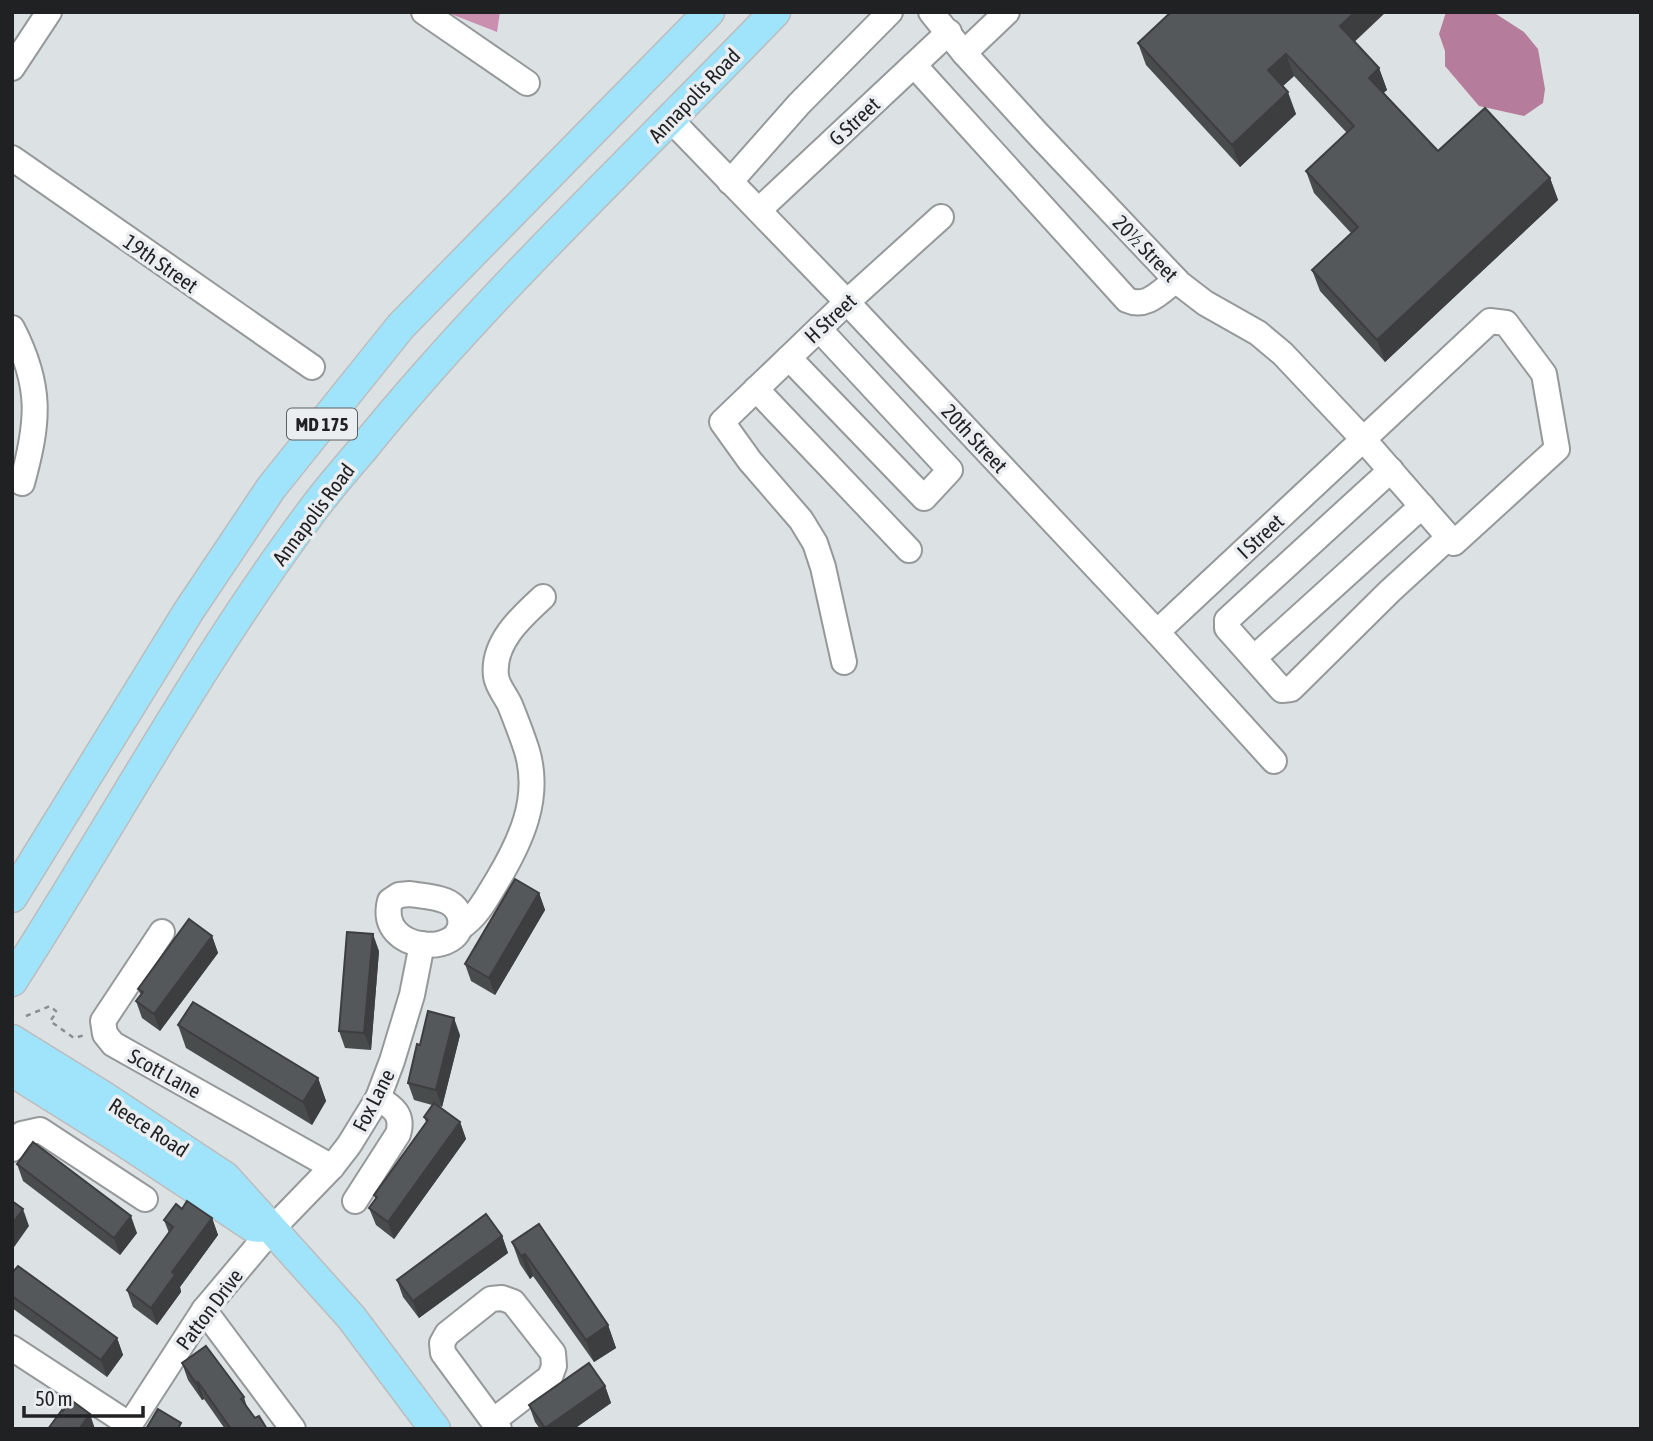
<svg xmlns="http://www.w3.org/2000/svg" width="1653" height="1441" font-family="'Asap Condensed',sans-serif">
<rect width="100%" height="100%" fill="#dce1e3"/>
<path fill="#ca8faf" d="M446,12H500L497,32Z"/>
<path fill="#b67c9c" d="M1446,12H1493L1524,32L1538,49L1545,89L1543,103L1524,116L1479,106L1445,66V51L1439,34Z"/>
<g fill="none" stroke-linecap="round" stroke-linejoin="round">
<defs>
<g id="minor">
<path d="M424,12L527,83"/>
<path d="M931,12L964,53L1036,132L1179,283L1205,303L1258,333L1283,354L1364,440L1454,543L1557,449L1544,374L1506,323L1490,321L1157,632"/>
<path d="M964,53L1007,12"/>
<path d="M914,65L1127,300C1147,309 1161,291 1176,280"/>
<path d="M12,68L49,12"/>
<path d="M671,120L847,302L1157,632L1274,761"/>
<path d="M12,158L312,367"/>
<path d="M730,182L799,104L890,12"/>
<path d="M759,210L949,32"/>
<path d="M12,328C42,386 39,421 22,483"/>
<path d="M789,358L924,498L950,470L819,329"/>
<path d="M756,389L909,550"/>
<path d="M1391,470L1227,620V628L1282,690L1291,689L1390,591L1449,537"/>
<path d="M1254,658L1422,506"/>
<path d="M844,662L823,567L815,543L801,520L750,461L722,422L847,302L941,217"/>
<path d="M410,894C427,897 456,896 460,918C468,957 376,955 390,901L399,895Z"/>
<path d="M461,927C478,915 486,899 497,881C521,841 541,798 527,751C522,735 516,720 510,705C506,696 497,686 496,676C492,643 521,617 543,597"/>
<path d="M162,932L103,1021L105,1034L113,1044L332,1167"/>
<path d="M12,1149L22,1134L40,1130L145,1199"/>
<path d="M355,1201L398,1134C404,1115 393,1107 378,1098"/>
<path d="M204,1310L293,1429"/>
<path d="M12,1348L130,1425"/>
<path d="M493,1421L550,1377L554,1366L553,1353L513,1302L502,1298L491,1299L447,1334L442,1343L443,1353L493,1421L499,1429"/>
<path d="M127,1429L204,1310L273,1228L332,1167L349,1145L378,1098L392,1061L412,995L422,944"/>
</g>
<g id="major">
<path d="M12,897L188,612L271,488L401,326L709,12"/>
<path d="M12,981C111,828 197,666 306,519C323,495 342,473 361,451C488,294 635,158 775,12"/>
<path d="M12,1040L104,1097L225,1177L351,1317L435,1429"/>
<path d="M12,1071L122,1140L252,1226L259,1227"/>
</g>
</defs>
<use href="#minor" stroke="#95999a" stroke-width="28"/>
<use href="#major" stroke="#bcbcbd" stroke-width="33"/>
<path stroke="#8a8e8f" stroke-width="2.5" stroke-dasharray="5 5" stroke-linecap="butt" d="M26,1016L50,1006L57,1012L50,1021L74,1038L85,1035"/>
<use href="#minor" stroke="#fff" stroke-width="24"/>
<use href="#major" stroke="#a0e4fb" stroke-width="30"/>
</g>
<g fill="#494c4d">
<path d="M1354,42L1379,68L1387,90L1383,93L1438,151L1550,178L1558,200L1385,362L1320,291L1312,270L1351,233L1314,193L1306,171L1347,133L1294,76L1283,86L1296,114L1240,167L1146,65L1138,43Z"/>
<path d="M539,893L545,910L495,995L471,981L465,964Z"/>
<path d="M212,936L218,953L160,1031L142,1018L136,1001L141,995L138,989Z"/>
<path d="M379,951L371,1050L345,1048L339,1031Z"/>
<path d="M178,1025L318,1078L326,1101L312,1125L186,1048Z"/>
<path d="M460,1035L442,1107L438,1106L460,1122L466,1139L394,1239L376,1225L369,1208L376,1200L374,1195L426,1122L424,1117L432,1105L414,1100L408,1083Z"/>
<path d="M17,1164L137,1233L120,1255L23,1181Z"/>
<path d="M182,1209L212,1218L218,1235L180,1287L181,1292L157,1325L133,1307L127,1290L169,1233L164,1220Z"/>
<path d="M502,1236L508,1253L419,1318L403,1297L397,1280Z"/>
<path d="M512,1242L608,1325L616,1348L594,1362L533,1276L530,1279L520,1264Z"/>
<path d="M12,1273L117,1338L123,1355L107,1377L12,1308Z"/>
<path d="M182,1363L244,1397L247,1407L255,1418L267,1429H225L204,1399L202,1400L188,1380Z"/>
<path d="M605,1386L611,1403L574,1429H540L535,1422L529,1405Z"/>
</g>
<g fill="#3c3e3f">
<path d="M1355,12H1386L1348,48L1340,26Z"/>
<path d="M1286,54L1294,76L1276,92L1268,70Z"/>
<path d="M1379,68L1387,90L1377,99L1369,78Z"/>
<path d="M1288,92L1296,114L1240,167L1232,145Z"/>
<path d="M1550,178L1558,200L1385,362L1377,340Z"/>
<path d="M539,893L545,910L495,995L489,978Z"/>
<path d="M373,934L379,951L371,1050L364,1033Z"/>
<path d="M212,936L218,953L160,1031L154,1014Z"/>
<path d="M454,1018L460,1035L442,1107L436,1090Z"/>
<path d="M318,1078L326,1101L312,1125L303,1102Z"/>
<path d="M460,1122L466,1139L394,1239L388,1222Z"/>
<path d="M23,1209L29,1226L12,1250V1224Z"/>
<path d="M131,1216L137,1233L120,1255L114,1238Z"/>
<path d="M212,1218L218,1235L180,1287L181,1292L157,1325L151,1308L172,1272Z"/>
<path d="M502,1236L508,1253L419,1318L413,1301Z"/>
<path d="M525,1254L533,1276L530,1279L521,1256Z"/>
<path d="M608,1325L616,1348L594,1362L586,1340Z"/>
<path d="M117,1338L123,1355L107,1377L101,1360Z"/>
<path d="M198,1382L204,1399L202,1400L196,1383Z"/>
<path d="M605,1386L611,1403L574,1429H545Z"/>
<path d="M90,1414L95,1429H79Z"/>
</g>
<g fill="#55585a" stroke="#3c3e3f" stroke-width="2">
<path d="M1171,12H1355L1340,26L1379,68L1369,78L1438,151L1485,108L1550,178L1377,340L1312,270L1358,227L1306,171L1354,126L1286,54L1268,70L1288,92L1232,145L1138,43Z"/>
<path d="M515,879L539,893L489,978L465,964Z"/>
<path d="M189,919L212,936L154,1014L136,1001L143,992L138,989Z"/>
<path d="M347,932L373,934L364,1033L339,1031Z"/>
<path d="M193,1002L318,1078L303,1102L178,1025Z"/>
<path d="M428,1011L454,1018L436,1090L408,1083L417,1044L420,1045Z"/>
<path d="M434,1103L460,1122L388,1222L369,1208L377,1197L374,1195L428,1120L424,1117Z"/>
<path d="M33,1142L131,1216L114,1238L17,1164Z"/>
<path d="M12,1201L23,1209L12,1224Z"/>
<path d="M187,1201L212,1218L172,1272L175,1275L151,1308L127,1290L173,1227L164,1220L176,1204L182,1209Z"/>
<path d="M486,1214L502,1236L413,1301L397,1280Z"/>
<path d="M539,1224L608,1325L586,1340L525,1254L521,1256L512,1242Z"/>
<path d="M18,1266L117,1338L101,1360L12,1296V1273Z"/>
<path d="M206,1346L244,1397L241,1399L255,1418L259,1416L267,1429H231L198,1382L196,1383L182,1363Z"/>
<path d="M589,1363L605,1386L545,1428L529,1405Z"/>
<path d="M71,1400L90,1414L79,1429H48L62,1410L63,1411Z"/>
<path d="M158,1409L181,1423L178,1429H146Z"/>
</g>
<g text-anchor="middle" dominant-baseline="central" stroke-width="7" stroke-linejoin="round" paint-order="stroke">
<rect fill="#eaeef0" stroke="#5c5e60" stroke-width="2" x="287" y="408.5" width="70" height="31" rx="5"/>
<g font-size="19" font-weight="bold" fill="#1f2122">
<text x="322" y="424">MD 175</text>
</g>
<g font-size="21" fill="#1f2122" stroke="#eaeef0">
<text transform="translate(694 95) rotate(-46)">Annapolis Road</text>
<text transform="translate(854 121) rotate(-43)">G Street</text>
<text transform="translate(1146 248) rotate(46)">20½ Street</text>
<text transform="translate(161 263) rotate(35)">19th Street</text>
<text transform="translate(830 318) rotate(-43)">H Street</text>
<text transform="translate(975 438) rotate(47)">20th Street</text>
<text transform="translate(313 514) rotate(-53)">Annapolis Road</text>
<text transform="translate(1260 536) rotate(-43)">I Street</text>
<text transform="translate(165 1073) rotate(29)">Scott Lane</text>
<text transform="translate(373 1100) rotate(-63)">Fox Lane</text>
<text transform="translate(149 1127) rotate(33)">Reece Road</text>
<text transform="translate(209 1309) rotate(-53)">Patton Drive</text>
</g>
</g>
<rect width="1653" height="1441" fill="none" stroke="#1f2122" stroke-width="28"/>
<path d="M24 1406v10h119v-10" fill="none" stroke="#1f2122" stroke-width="3.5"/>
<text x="35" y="1406" font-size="21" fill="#1f2122" stroke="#eaeef0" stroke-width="5" paint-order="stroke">50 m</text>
</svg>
